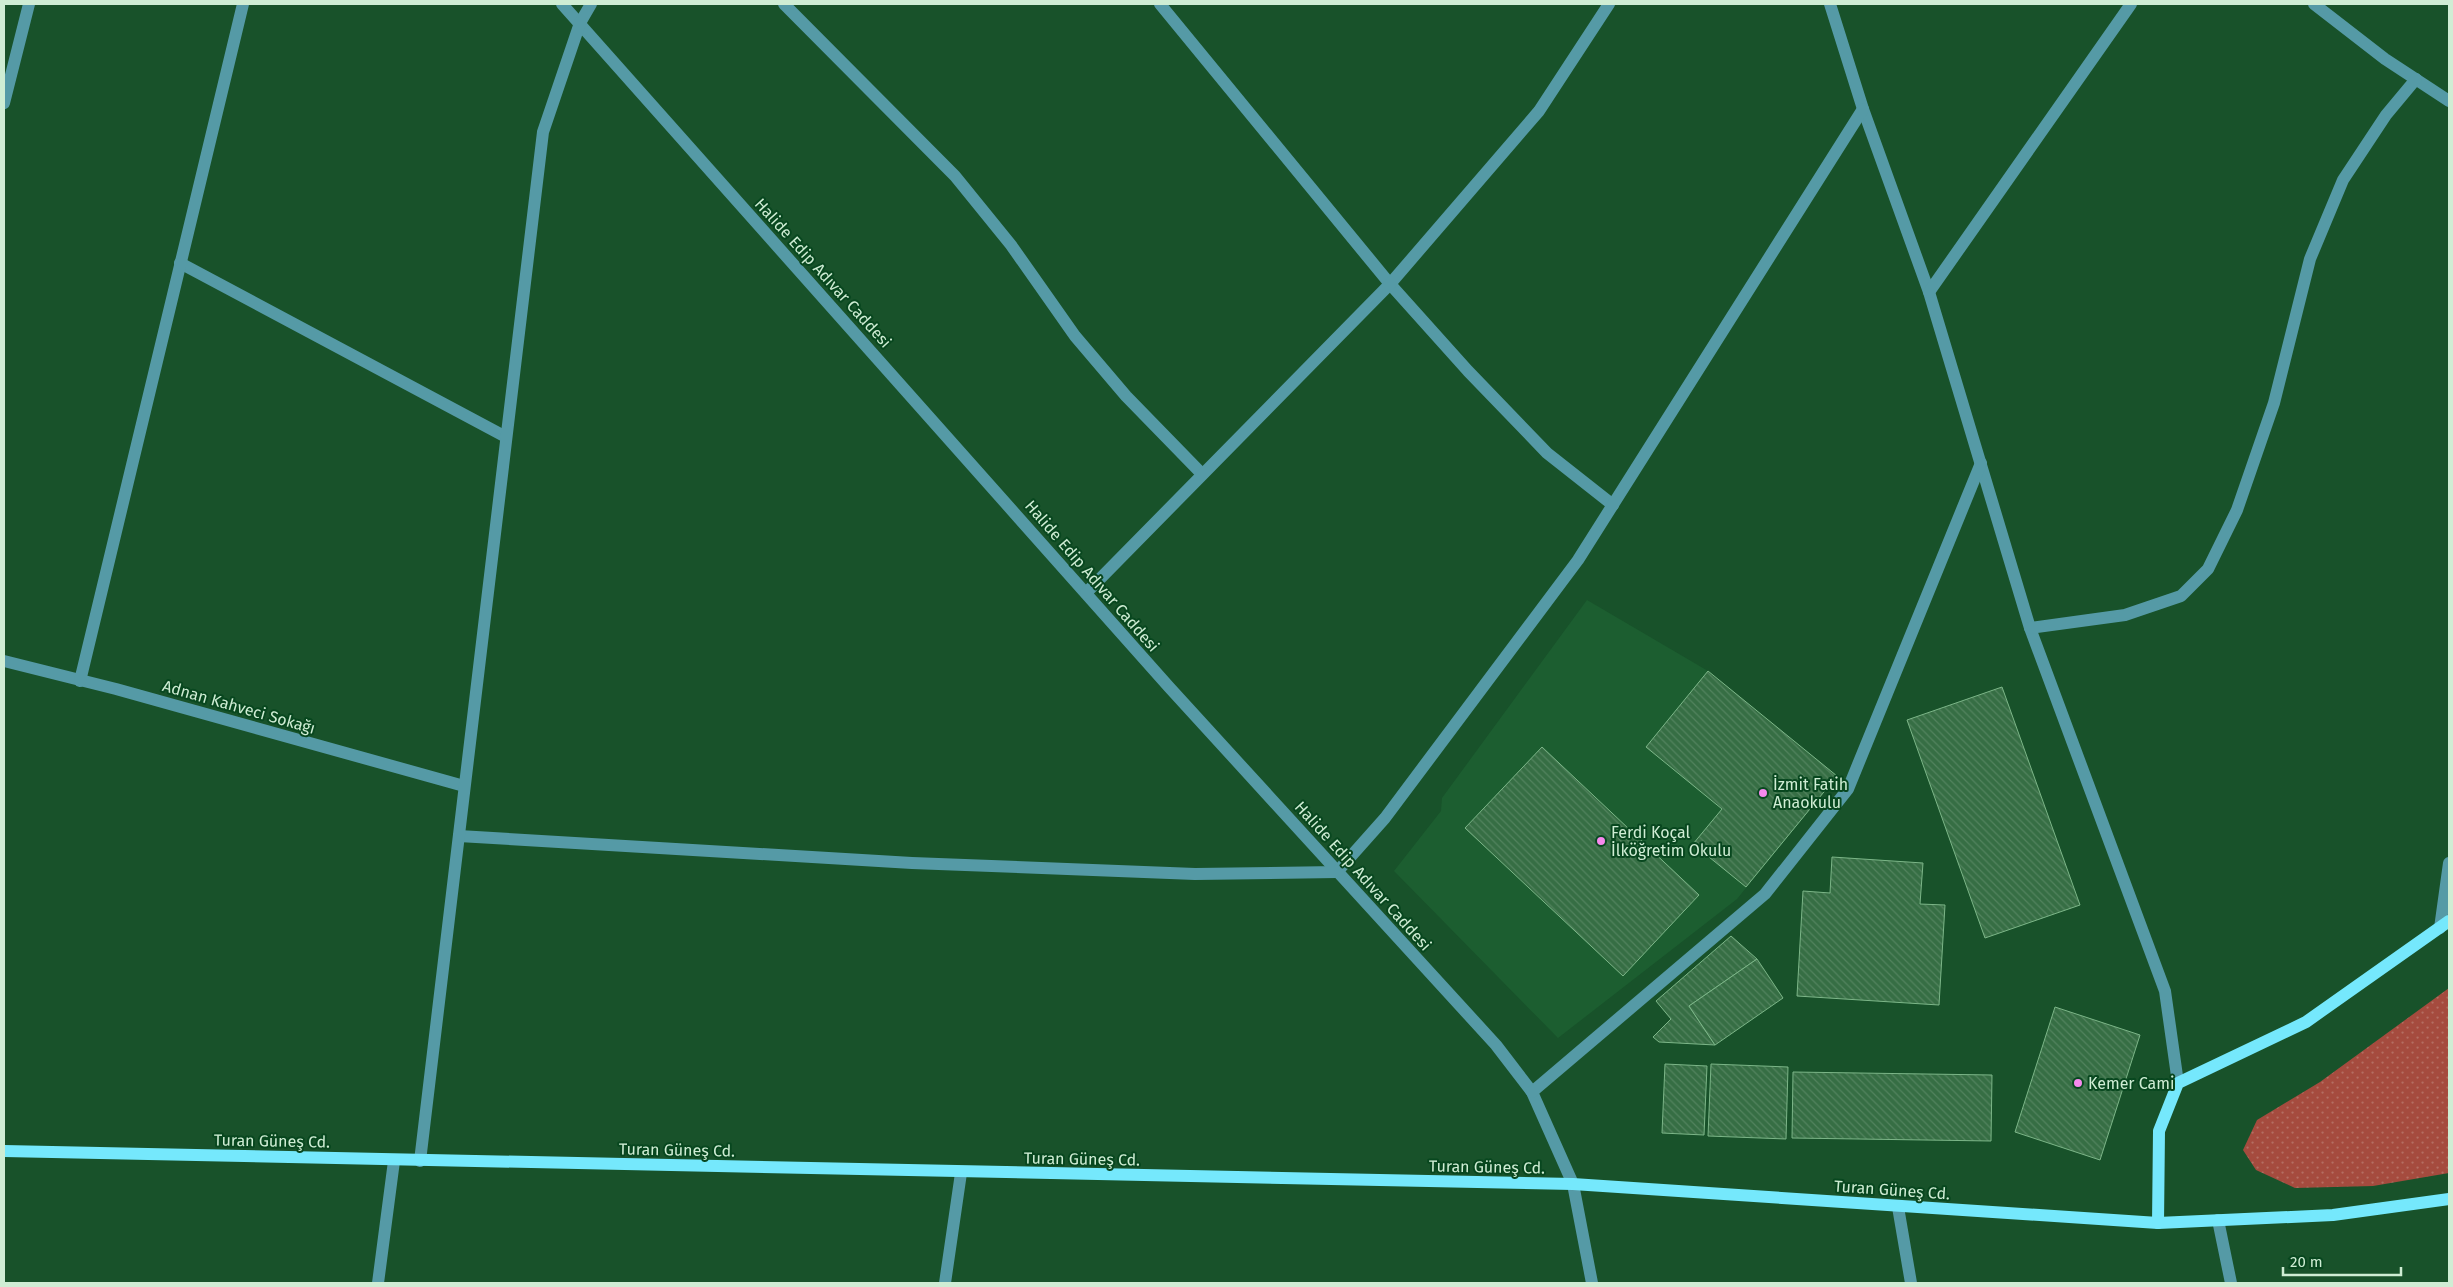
<svg xmlns="http://www.w3.org/2000/svg" width="2453" height="1287" font-family="'Fira Sans',sans-serif">
<defs>
<pattern id="grass-dots" width="8" height="8" patternUnits="userSpaceOnUse" patternTransform="scale(1.25)"><rect width="8" height="8" fill="#a54b3e"/><path d="M2 2h.1M6 6h.1" fill="none" stroke="#b46e62" stroke-width="1.8" stroke-linecap="round"/></pattern>
<pattern id="building-back-hatch" width="6" height="6" patternUnits="userSpaceOnUse" patternTransform="scale(1.25)"><rect width="6" height="6" fill="#366e44"/><path d="M-1 5l2 2M0 0l6 6M5-1l2 2" fill="none" stroke="#52835e"/></pattern>
</defs>
<rect width="100%" height="100%" fill="#18522a"/>
<path fill="#1c5e30" d="M1587,600L1708,671L1837,776L1737,899L1558,1038L1394,871L1441,811L1442,798Z"/>
<path fill="url(#grass-dots)" d="M2449,988V1173L2373,1186L2295,1188L2256,1170L2243,1150L2257,1120L2320,1082Z"/>
<g fill="url(#building-back-hatch)" stroke="#7cb688">
<path d="M1708,671L1837,776L1746,887L1693,844L1722,809L1646,747Z"/>
<path d="M2002,687L2080,905L1985,938L1907,720Z"/>
<path d="M1542,747L1699,895L1623,976L1465,828Z"/>
<path d="M1832,857L1923,863L1920,904L1945,905L1939,1005L1797,996L1803,891L1830,893Z"/>
<path d="M1731,936L1757,959L1689,1006L1715,1045L1659,1042L1653,1037L1671,1019L1656,1001Z"/>
<path d="M1757,959L1783,998L1715,1045L1689,1006Z"/>
<path d="M2055,1007L2140,1035L2100,1160L2015,1132Z"/>
<path d="M1665,1064L1707,1066L1704,1135L1662,1133Z"/>
<path d="M1711,1064L1788,1067L1786,1139L1708,1136Z"/>
<path d="M1793,1072L1992,1075L1991,1141L1792,1138Z"/>
</g>
<g fill="none" stroke-linecap="round" stroke-linejoin="round">
<g stroke="#559aa6" stroke-width="12">
<path d="M562,4L1169,687L1496,1045L1532,1092L1573,1184L1592,1283"/>
<path d="M784,4L955,176L1011,245L1075,336L1126,396L1202,474"/>
<path d="M1160,4L1390,284L1468,371L1547,453L1613,505"/>
<path d="M1830,4L1863,109L1929,292L2030,628L2165,991L2178,1083"/>
<path d="M2314,4L2385,59L2449,101"/>
<path d="M4,103L29,4"/>
<path d="M180,263L506,437"/>
<path d="M1929,292L2131,4"/>
<path d="M1086,593L1390,284L1539,111L1609,4"/>
<path d="M2030,628L2125,615L2181,596L2208,569L2237,510L2274,403L2310,259L2343,180L2386,115L2416,79"/>
<path d="M4,661L116,689L464,786"/>
<path d="M80,681L243,4"/>
<path d="M459,836L912,863L1195,874L1337,872L1385,818L1578,560L1863,109"/>
<path d="M2440,928L2449,863"/>
<path d="M1532,1092L1765,894L1848,789L1981,463"/>
<path d="M420,1161L543,132L580,23L591,4"/>
<path d="M1898,1207L1911,1283"/>
<path d="M2218,1220L2231,1283"/>
<path d="M378,1283L394,1161"/>
<path d="M945,1283L961,1173"/>
</g>
<g stroke="#75e8fc" stroke-width="12">
<path d="M4,1151L1573,1184L2158,1223L2333,1215L2449,1199"/>
<path d="M2158,1223L2159,1131L2178,1083L2306,1022L2449,921"/>
</g>
</g>
<g fill="#f689ed" stroke="#08471f" stroke-width="2">
<circle cx="1763" cy="793" r="5"/>
<circle cx="1601" cy="841" r="5"/>
<circle cx="2078" cy="1083" r="5"/>
</g>
<g text-anchor="middle" dominant-baseline="central" stroke-width="4" stroke-linejoin="round" paint-order="stroke">
<g font-size="16" fill="#cfedd4" stroke="#08471f">
<text transform="translate(823 273) rotate(48)">Halide Edip Adıvar Caddesi</text>
<text transform="translate(1092 576) rotate(49)">Halide Edip Adıvar Caddesi</text>
<text transform="translate(239 707) rotate(16)">Adnan Kahveci Sokağı</text>
<text transform="translate(1363 876) rotate(48)">Halide Edip Adıvar Caddesi</text>
<text transform="translate(272 1141) rotate(1)">Turan Güneş Cd.</text>
<text transform="translate(677 1150) rotate(1)">Turan Güneş Cd.</text>
<text transform="translate(1082 1159) rotate(1)">Turan Güneş Cd.</text>
<text transform="translate(1487 1167) rotate(1)">Turan Güneş Cd.</text>
<text transform="translate(1892 1190) rotate(4)">Turan Güneş Cd.</text>
</g>
<g font-size="16" fill="#cfedd4" stroke="#08471f" text-anchor="start">
<text x="1773" y="784">İzmit Fatih<tspan x="1773" dy="18">Anaokulu</tspan></text>
<text x="1611" y="832">Ferdi Koçal<tspan x="1611" dy="18">İlköğretim Okulu</tspan></text>
<text x="2088" y="1083">Kemer Cami</text>
</g>
</g>
<rect width="2453" height="1287" fill="none" stroke="#cfedd4" stroke-width="10"/>
<path d="M2283 1267v8h118v-8" fill="none" stroke="#cfedd4" stroke-width="2.5"/>
<text x="2290" y="1267" font-size="15" fill="#cfedd4" stroke="#08471f" stroke-width="4" paint-order="stroke">20 m</text>
</svg>
